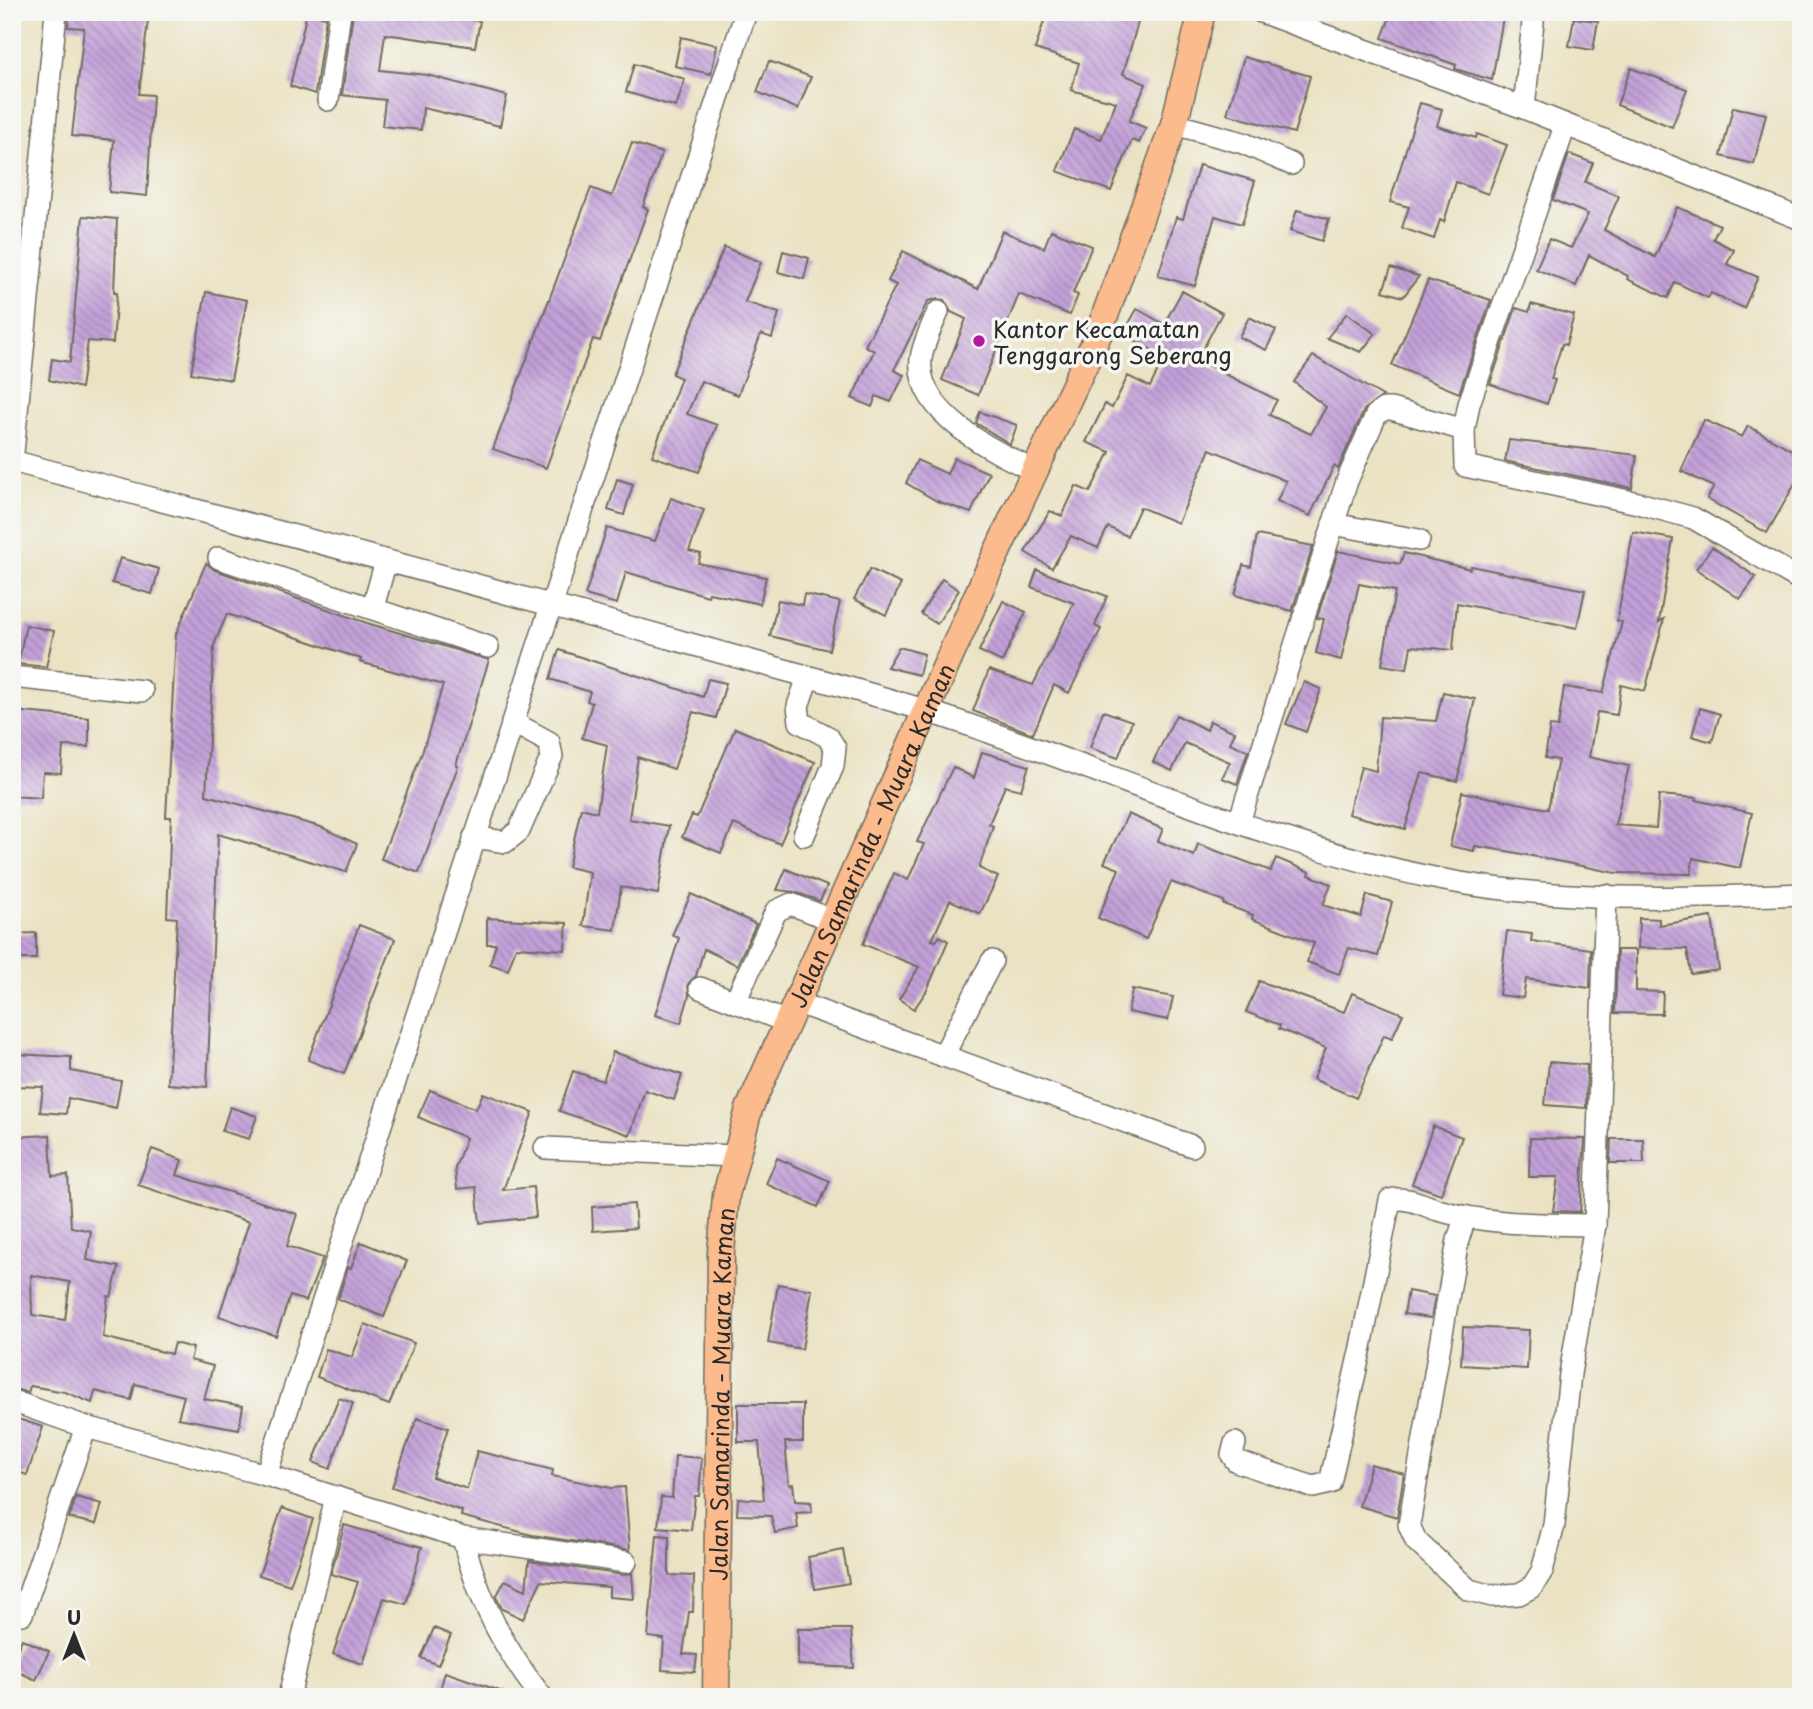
<svg xmlns="http://www.w3.org/2000/svg" width="1813" height="1709" font-family="'Playpen Sans',sans-serif">
<defs>
<pattern id="building-back-hatch" width="6" height="6" patternUnits="userSpaceOnUse" patternTransform="scale(1.75)"><rect width="6" height="6" fill="#c3a0d9"/><path d="M-1 5l2 2M0 0l6 6M5-1l2 2" fill="none" stroke="#9f83b0"/></pattern>
</defs>
<rect width="100%" height="100%" fill="#f6f6f2"/>
<filter id="ink" filterUnits="userSpaceOnUse"><feTurbulence type="fractalNoise" baseFrequency=".0143" numOctaves="2"/><feDisplacementMap in="SourceGraphic" scale="14" xChannelSelector="R" yChannelSelector="G"/><feConvolveMatrix kernelMatrix="1 2 1 2 8 2 1 2 1" color-interpolation-filters="sRGB"/></filter>
<filter id="wash" filterUnits="userSpaceOnUse"><feTurbulence type="fractalNoise" baseFrequency=".00686" numOctaves="4" result="noise"/><feDisplacementMap in="SourceGraphic" scale="28" xChannelSelector="R" yChannelSelector="G"/><feGaussianBlur stdDeviation="1.57" result="paint"/><feColorMatrix in="noise" values="0 0 0 0 0 0 0 0 0 0 0 0 0 0 0 0 0 1.4 0 .05"/><feComposite in="paint" operator="in"/></filter>
<g filter="url(#wash)">
<rect width="100%" height="100%" fill="#eae2c2"/>
<g id="blocks">
<g fill="url(#building-back-hatch)" fill-rule="evenodd">
<path d="M69,12H149L139,94L153,95L147,196L109,192L114,140L72,136L84,28L68,27Z"/>
<path d="M307,12L326,17L315,94L290,86Z"/>
<path d="M353,12H438L480,21L475,47L385,34L380,70L427,75L507,96L500,126L423,108L421,130L382,126L385,100L342,95Z"/>
<path d="M1047,12H1141L1123,74L1146,84L1129,121L1146,128L1139,143L1132,140L1111,191L1057,171L1074,129L1101,139L1116,102L1071,90L1079,63L1035,49Z"/>
<path d="M1392,12H1504L1492,80L1455,69L1456,65L1382,38Z"/>
<path d="M1574,18L1598,21L1593,50L1569,46Z"/>
<path d="M681,37L717,45L711,74L675,66Z"/>
<path d="M1244,57L1310,76L1294,133L1227,114Z"/>
<path d="M769,61L811,77L798,109L757,92Z"/>
<path d="M634,64L685,79L676,107L626,92Z"/>
<path d="M1631,68L1687,89L1672,127L1617,105Z"/>
<path d="M1420,103L1442,109L1437,126L1476,138L1477,134L1507,145L1488,194L1456,182L1444,222L1440,220L1434,239L1402,228L1409,207L1390,202Z"/>
<path d="M1733,107L1766,114L1754,164L1721,156Z"/>
<path d="M632,143L662,153L643,207L648,209L600,341L593,339L546,468L493,449L591,188L612,196Z"/>
<path d="M1569,154L1593,163L1585,182L1619,196L1604,230L1655,257L1677,207L1720,225L1713,239L1734,250L1727,264L1758,277L1744,308L1711,293L1708,298L1675,282L1668,298L1627,279L1628,276L1589,255L1576,286L1536,269L1549,239L1571,248L1588,214L1553,200Z"/>
<path d="M1199,165L1255,181L1242,224L1215,216L1195,286L1158,276L1176,217L1183,219Z"/>
<path d="M1297,210L1329,219L1322,241L1290,231Z"/>
<path d="M83,216L117,219L114,292H117L113,343L88,341L81,388L49,380L52,359L70,362Z"/>
<path d="M1051,230L1092,246L1073,293L1078,295L1070,315L1019,294L978,395L942,380L966,319L951,312L944,300L937,299L928,301L894,370L904,375L891,402L876,396L872,407L852,398L874,351L865,346L896,285L888,281L903,251L978,289L1002,231L1044,248Z"/>
<path d="M724,247L761,262L745,302L779,313L772,338L761,334L738,395L701,381L687,414L717,425L699,472L652,456L681,378L672,374Z"/>
<path d="M783,251L809,258L804,279L778,272Z"/>
<path d="M1391,268L1419,276L1403,297L1383,291Z"/>
<path d="M1428,280L1491,300L1459,393L1392,365Z"/>
<path d="M1182,291L1222,313L1197,360L1277,400L1269,415L1311,434L1326,407L1294,382L1313,356L1383,396L1364,410L1338,469L1334,466L1310,516L1277,501L1286,481L1210,449L1178,523L1140,507L1127,536L1108,527L1098,548L1071,536L1052,568L1025,552L1050,511L1062,516L1076,486L1090,492L1110,452L1086,442L1105,404L1112,408L1128,376L1150,387L1165,357L1123,334L1137,309L1164,324Z"/>
<path d="M206,292L247,300L231,380L191,373Z"/>
<path d="M1531,304L1574,315L1566,345L1562,344L1551,379L1555,380L1547,404L1490,384L1516,308L1529,312Z"/>
<path d="M1347,313L1375,334L1361,352L1327,338Z"/>
<path d="M1249,317L1276,330L1266,350L1239,337Z"/>
<path d="M980,412L1017,425L1010,444L976,423Z"/>
<path d="M1704,420L1742,437L1748,426L1801,455V473L1767,533L1707,499L1714,487L1681,471Z"/>
<path d="M1509,440L1637,455L1632,488L1505,461Z"/>
<path d="M954,458L989,473L971,513L937,501L906,483L917,460L947,474Z"/>
<path d="M617,479L633,484L624,515L608,510Z"/>
<path d="M671,498L704,510L689,551L701,554L698,563L766,577L760,604L709,593L708,596L626,572L617,604L585,595L607,528L655,541Z"/>
<path d="M1633,532L1673,539L1659,622L1664,619L1645,691L1621,685L1617,715L1597,712L1589,757L1629,766L1615,825L1656,828L1659,795L1697,798L1696,800L1752,813L1740,868L1693,858L1691,874L1616,873L1512,852L1475,846L1474,851L1450,846L1462,792L1548,809L1558,760L1545,758L1550,726L1558,727L1564,687L1603,693L1622,622L1617,621Z"/>
<path d="M1257,535L1313,546L1292,611L1235,595L1243,565L1251,567Z"/>
<path d="M1712,547L1756,577L1740,599L1696,569Z"/>
<path d="M1338,551L1400,564L1404,553L1470,569L1471,566L1585,590L1577,628L1457,603L1453,650L1411,646L1407,669L1382,665L1395,591L1359,584L1341,660L1316,653L1324,619L1317,618Z"/>
<path d="M120,558L159,569L152,594L112,583Z"/>
<path d="M206,563L215,570L367,623L489,660L456,765L458,766L419,873L381,859L422,753L443,685L360,662L361,659L227,614L214,645L206,795L321,827L357,844L346,872L218,834L207,1087L168,1084L177,918L167,917L171,817H166L176,634Z"/>
<path d="M870,569L901,584L886,615L854,599Z"/>
<path d="M1037,570L1107,596L1095,626L1101,629L1069,693L1054,685L1033,734L973,711L989,670L1033,685L1074,603L1031,587Z"/>
<path d="M942,579L959,590L937,624L921,614Z"/>
<path d="M804,594L840,602L829,650L770,636L778,600L802,605Z"/>
<path d="M1003,601L1026,612L1002,662L979,651Z"/>
<path d="M26,625L54,631L46,667L18,664Z"/>
<path d="M899,647L924,654L919,675L887,667Z"/>
<path d="M559,650L703,697L708,679L726,683L716,718L693,712L674,769L638,757L629,819L669,826L658,894L621,887L615,930L583,926L590,872L568,867L581,808L597,812L607,745L582,738L592,703L587,701L590,692L550,679Z"/>
<path d="M1304,682L1321,689L1306,732L1286,724Z"/>
<path d="M1443,692L1475,699L1457,781L1422,773L1405,829L1348,814L1361,767L1376,771L1380,717L1436,721Z"/>
<path d="M1700,708L1720,714L1712,742L1692,736Z"/>
<path d="M12,711L89,718V747L63,746L61,773L43,772L41,798L12,796Z"/>
<path d="M1103,711L1132,721L1118,758L1090,748Z"/>
<path d="M1176,715L1207,730L1210,721L1235,732L1230,743L1248,751L1237,784L1222,778L1230,762L1185,743L1172,771L1153,762Z"/>
<path d="M735,728L815,762L780,844L734,824L721,853L682,837L692,815L697,817Z"/>
<path d="M982,752L1029,766L1021,790L1005,786L989,824L993,826L979,868L998,877L980,914L950,900L932,940L936,941L940,936L948,941L927,990L914,1009L899,999L919,967L863,944L894,873L908,880L924,844L917,842L953,767L974,778Z"/>
<path d="M1128,814L1163,829L1158,841L1194,856L1198,844L1271,871L1276,858L1310,872L1309,875L1331,884L1323,905L1361,917L1367,895L1392,902L1378,956L1349,948L1339,974L1307,962L1314,943L1252,919L1253,915L1223,904L1224,901L1171,882L1146,939L1098,918L1119,869L1104,863Z"/>
<path d="M786,869L827,886L820,901L795,892L777,890Z"/>
<path d="M691,894L756,924L737,965L704,949L696,976L688,984L689,996L681,1023L655,1015L679,938L672,935Z"/>
<path d="M1712,917L1719,970L1691,974L1687,949L1638,948L1639,918L1659,919V925Z"/>
<path d="M487,918L567,923L565,950L516,947L508,970L490,964L496,944H487Z"/>
<path d="M359,925L395,939L344,1074L308,1060Z"/>
<path d="M1507,931L1532,934L1531,941L1591,949L1590,988L1526,979L1523,998L1499,995Z"/>
<path d="M36,933V959H12V934Z"/>
<path d="M1617,950H1636V991L1663,992L1662,1014L1615,1013Z"/>
<path d="M1259,981L1344,1012L1352,993L1403,1014L1392,1038L1384,1035L1356,1098L1313,1079L1326,1048L1279,1029L1280,1025L1246,1012Z"/>
<path d="M1132,989L1173,997L1168,1020L1128,1012Z"/>
<path d="M613,1052L682,1075L674,1100L645,1090L630,1135L559,1111L573,1071L603,1081Z"/>
<path d="M15,1054L71,1057V1071L121,1081L116,1108L68,1098L66,1114L40,1112L43,1087L14,1086Z"/>
<path d="M1549,1062L1587,1065L1586,1108L1545,1105Z"/>
<path d="M430,1090L476,1109L483,1093L533,1112L503,1190L533,1187L536,1217L480,1223L476,1187L457,1189L455,1168L466,1138L418,1117Z"/>
<path d="M230,1107L257,1116L249,1139L222,1131Z"/>
<path d="M1433,1126L1462,1137L1441,1194L1412,1184Z"/>
<path d="M50,1135L52,1176L68,1175L71,1227L91,1231L87,1260L119,1267L111,1297L108,1296L103,1337L171,1354L174,1343L193,1348L190,1360L213,1366L204,1399L243,1406L239,1429L178,1418L184,1396L135,1384L131,1400L95,1391L92,1403L65,1392L30,1386L28,1393L12,1388V1137ZM31,1275L70,1282L65,1320L32,1315Z"/>
<path d="M1530,1138L1585,1139L1580,1212L1553,1211L1558,1177H1529Z"/>
<path d="M1611,1139H1643L1644,1163H1610Z"/>
<path d="M152,1149L182,1160L177,1175L297,1214L287,1246L323,1258L306,1301L290,1296L276,1336L219,1316L249,1222L138,1185Z"/>
<path d="M777,1158L830,1181L818,1207L766,1184Z"/>
<path d="M634,1204L636,1228L593,1231L592,1207Z"/>
<path d="M361,1242L407,1261L384,1317L338,1299L348,1267L351,1268Z"/>
<path d="M778,1284L812,1290L802,1349L768,1343Z"/>
<path d="M1408,1291L1435,1296L1431,1318L1404,1314Z"/>
<path d="M365,1324L414,1343L389,1405L317,1377L326,1349L352,1357Z"/>
<path d="M1463,1327L1529,1330L1527,1369L1461,1365Z"/>
<path d="M339,1398L353,1403L330,1469L313,1462Z"/>
<path d="M738,1404H803V1442H785L789,1485L793,1484L795,1501L811,1502L812,1512L796,1513L798,1528L775,1533L771,1516L737,1515L738,1498L764,1500L759,1442H738Z"/>
<path d="M417,1418L448,1428L432,1477L467,1489L477,1451L553,1470L552,1476L611,1488L625,1487L630,1550L532,1535L461,1516L462,1511L392,1487Z"/>
<path d="M18,1419L43,1427L27,1475L12,1470V1436Z"/>
<path d="M675,1456L702,1458L699,1496H695L691,1530L658,1527L661,1497L672,1498Z"/>
<path d="M1371,1464L1404,1474L1397,1517L1359,1506Z"/>
<path d="M76,1497L102,1504L96,1524L69,1518Z"/>
<path d="M282,1508L313,1519L290,1585L259,1575Z"/>
<path d="M344,1525L422,1547L406,1604L384,1598L363,1664L333,1654L358,1582L331,1574Z"/>
<path d="M657,1535L669,1536V1575L694,1576L693,1612H689L683,1654L697,1655L695,1672L662,1670L664,1639L648,1637Z"/>
<path d="M843,1550L849,1583L815,1589L808,1557Z"/>
<path d="M529,1561L624,1575L632,1573L634,1599L609,1597V1587L541,1581L523,1619L502,1609L496,1597L505,1580L526,1590Z"/>
<path d="M434,1628L451,1635L438,1665L421,1658Z"/>
<path d="M798,1629H851L854,1668L798,1665Z"/>
<path d="M22,1639L49,1651L36,1680L12,1669V1661Z"/>
<path d="M445,1672L509,1694L508,1697H438Z"/>
</g>
</g>
</g>
<g filter="url(#ink)">
<use href="#blocks" fill-opacity="0" stroke="#6e6b60" stroke-width="2"/>
<g fill="none" stroke-linecap="round" stroke-linejoin="round">
<defs>
<g id="minor">
<path d="M1261,12L1524,108L1801,219"/>
<path d="M328,100L340,12"/>
<path d="M1524,108L1534,12"/>
<path d="M1174,124L1243,143L1291,164"/>
<path d="M1565,126L1469,404L1464,430L1465,466L1638,503L1693,518L1801,580"/>
<path d="M938,312C932,326 923,343 921,359C915,414 995,452 1035,471"/>
<path d="M12,461C240,522 468,581 694,645C772,667 850,687 927,711C1098,766 1263,844 1439,879C1554,902 1684,899 1801,894"/>
<path d="M12,463L56,12"/>
<path d="M1333,524L1419,540"/>
<path d="M219,558L488,647"/>
<path d="M373,607L386,561"/>
<path d="M12,677L142,691"/>
<path d="M1239,822L1347,481L1376,415L1384,409H1391L1464,430"/>
<path d="M804,835L833,766L835,748L828,737L800,722L798,706L808,677"/>
<path d="M474,837L505,842L519,831L552,756L549,742L512,722"/>
<path d="M700,988L787,1022"/>
<path d="M735,1002L776,911L791,904L832,920"/>
<path d="M795,1002L1192,1146"/>
<path d="M943,1056L992,961"/>
<path d="M545,1148L735,1156"/>
<path d="M1465,1218L1458,1240L1409,1525L1416,1541L1469,1590L1492,1596L1519,1594L1532,1587L1542,1571L1554,1525L1570,1374L1595,1225L1606,895"/>
<path d="M12,1401L86,1427L266,1475L463,1538L626,1562"/>
<path d="M1235,1443L1232,1455L1236,1461L1313,1487L1330,1483L1361,1347L1390,1200C1406,1196 1423,1205 1438,1210C1489,1225 1542,1224 1595,1225"/>
<path d="M266,1475L746,12"/>
<path d="M463,1538C477,1597 503,1649 542,1697"/>
<path d="M22,1614L86,1427"/>
<path d="M289,1697L336,1497"/>
</g>
<g id="major">
<path id="s1" d="M716,1697L721,1253L726,1195L749,1109L985,578L1098,335L1174,124L1202,12"/>
</g>
</defs>
<use href="#minor" stroke="#6e6b60" stroke-width="24"/>
<use href="#major" stroke="#6e6b60" stroke-width="29"/>
<use href="#minor" stroke="#fff" stroke-width="21"/>
<use href="#major" stroke="#fbbb8d" stroke-width="26"/>
</g>
</g>
<circle fill="#b5179e" stroke="#f6f6f2" stroke-width="2.5" cx="979" cy="341" r="7"/>
<g text-anchor="middle" dominant-baseline="central" stroke-width="7" stroke-linejoin="round" paint-order="stroke">
<g font-size="23" fill="#2b2b2b" stroke="#f6f6f2" text-anchor="start">
<text x="993" y="328">Kantor Kecamatan<tspan x="993" dy="26">Tenggarong Seberang</tspan></text>
</g>
<g font-size="23" fill="#2b2b2b" stroke="#f6f6f2">
<text stroke="none"><textPath href="#s1" startOffset="891">Jalan Samarinda - Muara Kaman</textPath></text>
<text stroke="none"><textPath href="#s1" startOffset="303">Jalan Samarinda - Muara Kaman</textPath></text>
</g>
</g>
<rect width="1813" height="1709" fill="none" stroke="#f6f6f2" stroke-width="42"/>
<g transform="translate(74 1635)" stroke="#f6f6f2" stroke-width="5" paint-order="stroke">
<path d="M0-5L12 26L0 18L-12 26Z" fill="#2b2b2b"/>
<text y="-10" font-size="19" font-weight="bold" text-anchor="middle" fill="#2b2b2b">U</text>
</g>
</svg>
